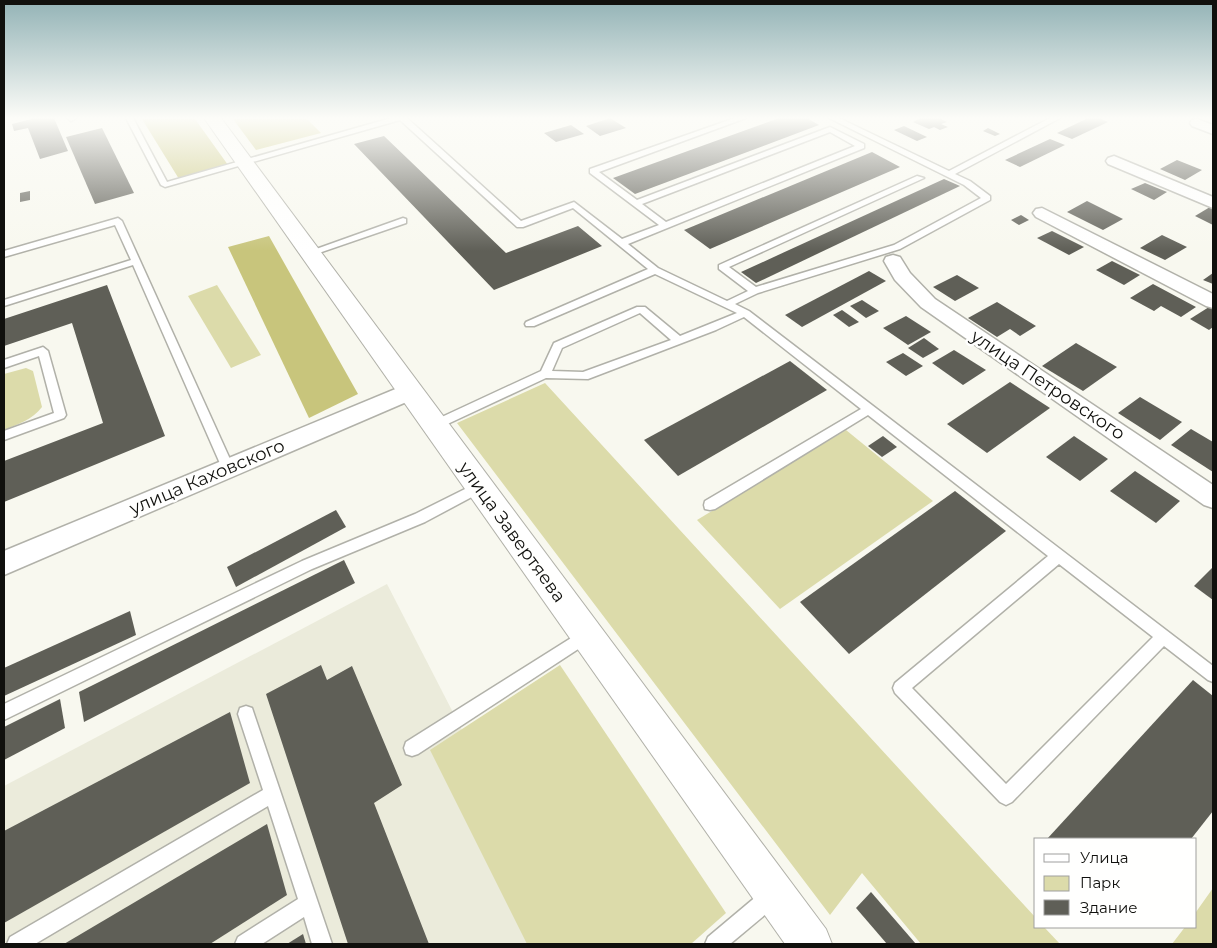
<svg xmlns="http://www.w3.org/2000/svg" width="1217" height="948" font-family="Montserrat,sans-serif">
<rect width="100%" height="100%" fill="#f8f8ef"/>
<path fill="#ebebdb" d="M387,584L572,944H4V786Z"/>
<g fill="#dcdbaa">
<path d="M217,285L261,355L231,368L188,296Z"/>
<path d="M26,368L33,371L42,407C32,420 18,424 4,430V374Z"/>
<path d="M545,383L1036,918V927H1044L1060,944H921L862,873L830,915L457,423Z"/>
<path d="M846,430L933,501L780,609L697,520Z"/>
<path d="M560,665L726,913L691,944H527L430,750Z"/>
<path d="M1213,888V944H1172L1185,927H1196V912Z"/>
</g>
<g fill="#c8c57c">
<path d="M142,119H195L228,165L179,179Z"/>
<path d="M233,119H307L321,133L256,150Z"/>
<path d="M269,236L358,394L309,418L228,247Z"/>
</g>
<g fill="#5f5f57">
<path d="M35,118H54L68,151L40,159L28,128L14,131L12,124Z"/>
<path d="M610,118L626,128L600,136L586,126Z"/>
<path d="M779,118H807L819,125L635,194L613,178Z"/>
<path d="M921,118H939L947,122L941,124L948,127L940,130L934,127L929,129L913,122Z"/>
<path d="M1088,118H1099L1108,122L1072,139L1057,133Z"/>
<path d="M571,125L584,134L556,142L544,133Z"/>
<path d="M904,126L927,137L917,141L894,130Z"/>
<path d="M102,128L134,193L95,204L66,137Z"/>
<path d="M988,128L1000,134L995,136L983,131Z"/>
<path d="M384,136L506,253L578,226L602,246L494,290L354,144Z"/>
<path d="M1050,139L1065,145L1020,167L1005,160Z"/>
<path d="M872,152L900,167L710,249L684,230Z"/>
<path d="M1177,160L1202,170L1185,180L1160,169Z"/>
<path d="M944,179L960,186L756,283L741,272Z"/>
<path d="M1145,183L1167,192L1154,200L1131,189Z"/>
<path d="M30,191V200L20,202V193Z"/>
<path d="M1087,201L1123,219L1103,230L1067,212Z"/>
<path d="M1210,207L1213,209V225L1195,216Z"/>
<path d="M1021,215L1029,220L1019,225L1011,220Z"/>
<path d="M1052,231L1084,247L1069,255L1037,238Z"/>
<path d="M1162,235L1187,247L1165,260L1140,248Z"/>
<path d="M1112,261L1140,275L1124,285L1096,270Z"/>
<path d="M869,271L886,281L802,327L785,315Z"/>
<path d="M1213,273V284L1203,280Z"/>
<path d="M957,275L979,288L955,301L933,287Z"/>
<path d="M1153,284L1196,307L1181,317L1161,306L1154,311L1130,298Z"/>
<path d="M107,285L165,436L4,502V461L103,423L72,323L4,346V319Z"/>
<path d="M862,300L879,311L866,318L850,306Z"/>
<path d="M997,302L1036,326L1020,336L1010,329L997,337L968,318Z"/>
<path d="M1209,307L1213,309V327L1209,330L1190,319Z"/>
<path d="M842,310L859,322L849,327L833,315Z"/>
<path d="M906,316L931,332L908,345L883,328Z"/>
<path d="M924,338L939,349L923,358L908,348Z"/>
<path d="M1076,343L1117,367L1083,391L1042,366Z"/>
<path d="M954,350L986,370L963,385L932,363Z"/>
<path d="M903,353L923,366L906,376L886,362Z"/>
<path d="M790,361L827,390L678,476L644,440Z"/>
<path d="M1010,382L1050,408L987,453L947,424Z"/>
<path d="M1140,397L1182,422L1160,440L1118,413Z"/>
<path d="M1191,429L1213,442V472L1171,445Z"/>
<path d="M883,436L897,447L882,457L868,446Z"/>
<path d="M1074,436L1108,459L1080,481L1046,457Z"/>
<path d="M1135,471L1180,501L1156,523L1110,491Z"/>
<path d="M955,491L1006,531L849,654L800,602Z"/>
<path d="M336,510L346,527L236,587L227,567Z"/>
<path d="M344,560L355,583L84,722L79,692Z"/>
<path d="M1213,567V600L1194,586Z"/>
<path d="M130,611L136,635L4,696V668Z"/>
<path d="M321,665L327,680L352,666L402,785L374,803L429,944H348L266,694Z"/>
<path d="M1193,680L1213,696V811L1191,839H1047Z"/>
<path d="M60,699L65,728L4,760V727Z"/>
<path d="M230,712L250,783L4,923V831Z"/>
<path d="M267,824L287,895L210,944H64Z"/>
<path d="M871,892L916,944H887L856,908Z"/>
<path d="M303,934L306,944H287Z"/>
</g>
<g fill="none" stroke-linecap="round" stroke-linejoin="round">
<defs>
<g id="service">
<path d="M67,118H75V119L71,121Z"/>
<path d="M126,118H133L167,182L391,118H407L521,221L574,202L622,239L659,225L590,173V169L735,118H746L599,172L637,200L830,127L864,144V148L628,244L658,268L727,301L748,291L719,269V265L917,176L924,178L729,267L756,287L894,245L981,198L964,185L829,118H839L949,171L1050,118H1060L955,174L970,181L990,196V200L900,249L758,293L735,304L749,311L1213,666V682L1208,680L1164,646L1012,802L1006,805L1000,802L895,693L893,688L895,683L1048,556L868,415L715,509L710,510L705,509L704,505L705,501L861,409L744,317L716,330L588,379L546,378L439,428H431L429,425L431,422L541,371L554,343L637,307H645L680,336L737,313L655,274L534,326H526L525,324L526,322L648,269L573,208L523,227H517L400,120L165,187L161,185ZM830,132L855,146L666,222L642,204ZM640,313L671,340L583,372L552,371L562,348ZM1059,564L1153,637L1006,784L912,688Z"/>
<path d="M118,218L122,221L234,468L232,471H224L222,468L133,265L4,306V300L131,260L115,225L4,257V251Z"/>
<path d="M403,218L406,219V223L313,255H307L305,253Z"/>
<path d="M43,347L48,351L66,415L64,418L4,440V431L54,413L39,356L4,368V360Z"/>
<path d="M479,482L483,483L485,487L483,491L425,522L312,569L4,720V704L302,561L415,514Z"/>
<path d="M587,628L592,630L594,635L592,640L418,754L412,756L406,754L404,748L406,742Z"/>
<path d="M246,706L252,708L254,714L332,944H312L304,917L262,944H235L238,937L298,899L268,806L35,944H7L10,937L263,790L238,714L240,708Z"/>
<path d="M771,888L778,890L780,897L778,904L730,944H705L708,937L764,890Z"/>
</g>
<g id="minor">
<path d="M1197,119L1213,125V134L1192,126L1190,123L1192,120Z"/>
<path d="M1114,156L1213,197V208L1108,164L1106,161L1108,158Z"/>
<path d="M1042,208L1213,294V308L1206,306L1036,217L1033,213L1036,209Z"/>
<path d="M893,255L900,257L910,273L935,299L1213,485V508L1204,505L921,307L895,280L884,261L886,257Z"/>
<path d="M410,383L418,385L421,391L418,397L4,575V551Z"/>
</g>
<path id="secondary" d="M204,118H221L826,929L832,944H785Z"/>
</defs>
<use href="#service" stroke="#b1b1a9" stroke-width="3"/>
<use href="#minor" stroke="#b1b1a9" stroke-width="3"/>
<use href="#secondary" stroke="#b1b1a9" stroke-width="2"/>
<use href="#service" fill="#fff" fill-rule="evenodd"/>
<use href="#minor" fill="#fff" fill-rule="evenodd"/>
<use href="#secondary" fill="#fff" fill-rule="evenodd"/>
</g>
<linearGradient id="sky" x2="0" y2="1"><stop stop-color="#93b3b6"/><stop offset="0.47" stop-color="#fcfcf8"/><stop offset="1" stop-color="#fcfcf8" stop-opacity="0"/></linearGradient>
<rect width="1217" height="251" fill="url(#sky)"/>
<g text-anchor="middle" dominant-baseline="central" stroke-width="5" stroke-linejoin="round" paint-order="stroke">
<g font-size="18" fill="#10100d" stroke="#fffffe">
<text transform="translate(1048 385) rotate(34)">улица Петровского</text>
<text transform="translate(207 477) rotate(-23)">улица Каховского</text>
<text transform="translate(512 532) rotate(54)">улица Завертяева</text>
</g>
</g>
<rect width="1217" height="948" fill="none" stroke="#10100d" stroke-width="10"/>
<rect x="1034" y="838" width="162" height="90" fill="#fffffe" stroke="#9f9f9e"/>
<rect x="1044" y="854" width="25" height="8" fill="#ffffff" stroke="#9f9f9e"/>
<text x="1080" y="863" font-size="15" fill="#10100d">Улица</text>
<rect x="1044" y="876" width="25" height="15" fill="#dcdbaa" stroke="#9f9f9e"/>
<text x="1080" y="888" font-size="15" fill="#10100d">Парк</text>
<rect x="1044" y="900" width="25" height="15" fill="#5f5f57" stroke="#9f9f9e"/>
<text x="1080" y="913" font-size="15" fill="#10100d">Здание</text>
</svg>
